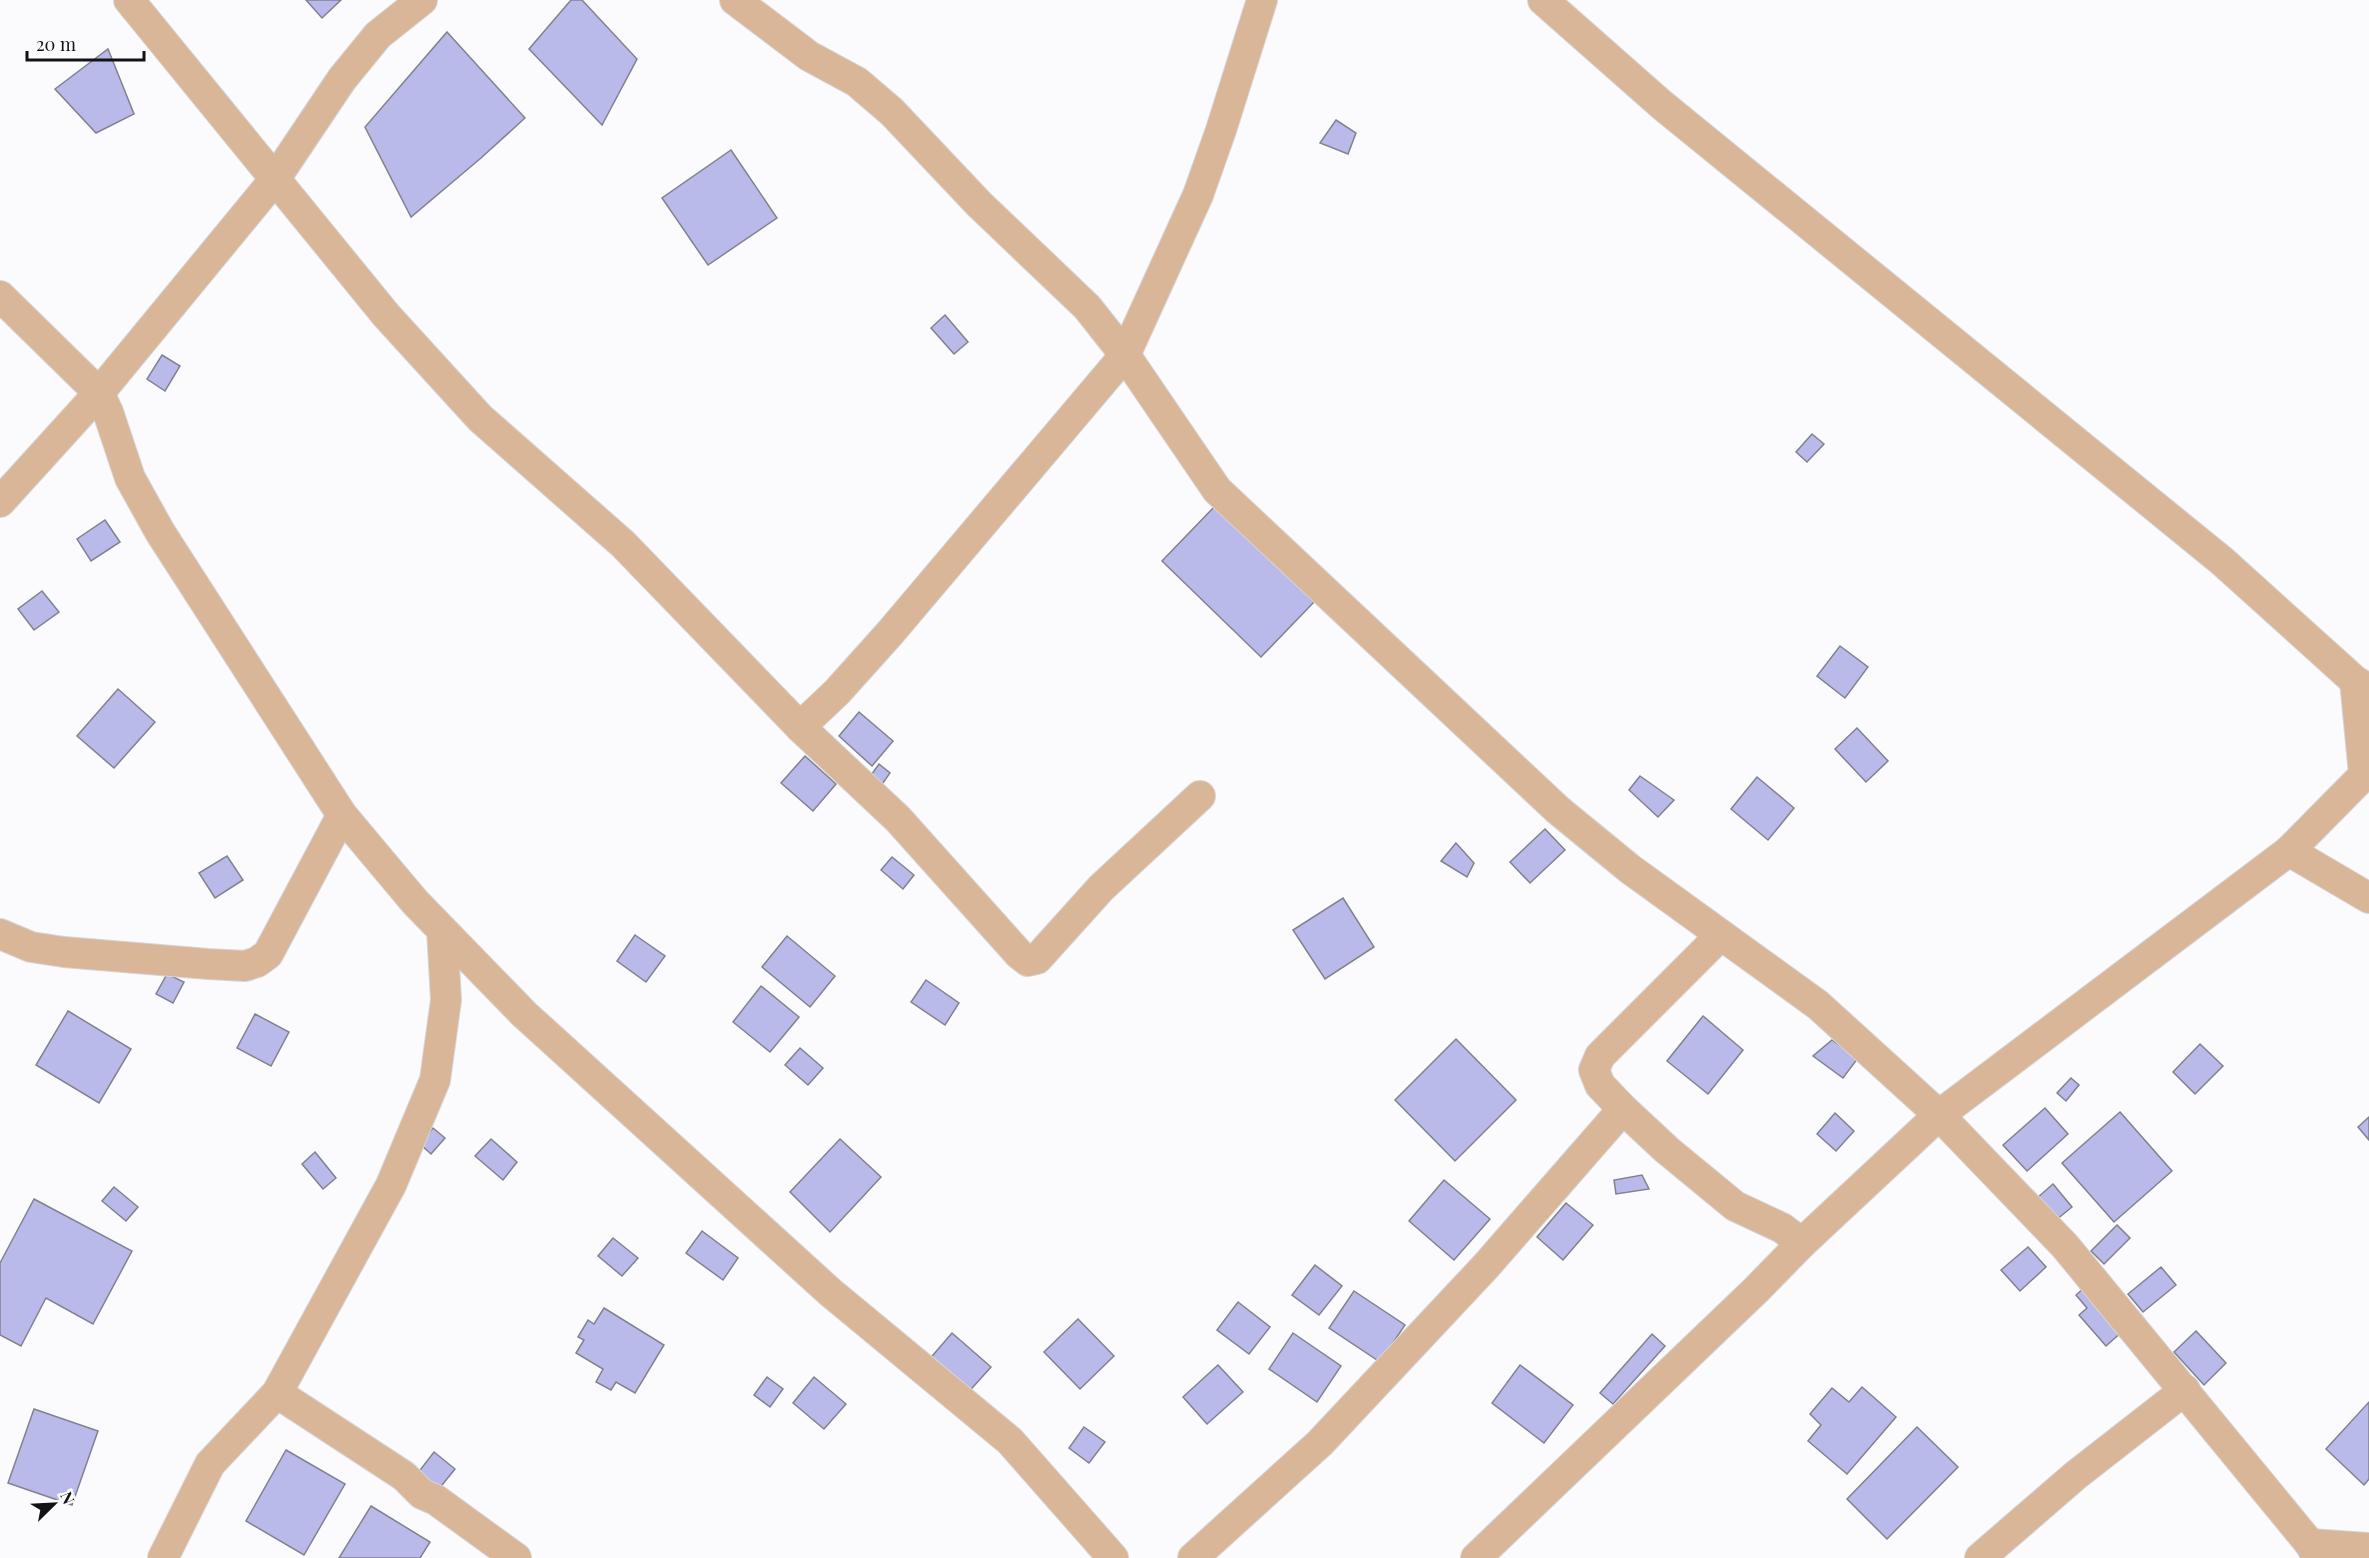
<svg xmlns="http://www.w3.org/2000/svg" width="2369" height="1558" font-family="'Playfair Display',serif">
<rect width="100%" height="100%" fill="#fbfbfe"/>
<g fill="#b9b9ea" stroke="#81828f" stroke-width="1.5">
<path d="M306,0H341L322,18Z"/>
<path d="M571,0H582L637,59L602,125L529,49Z"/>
<path d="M447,32L525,118L481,158L411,217L365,127Z"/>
<path d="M108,49L134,114L96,133L55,89Z"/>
<path d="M1336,120L1356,133L1348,154L1320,143Z"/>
<path d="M731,150L777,218L708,265L662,198Z"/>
<path d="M945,315L968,342L954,354L931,328Z"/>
<path d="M162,355L180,366L165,391L147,379Z"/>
<path d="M1812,434L1824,444L1807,462L1796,452Z"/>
<path d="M1215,506L1314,602L1261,657L1162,561Z"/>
<path d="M105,520L120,542L91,561L77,539Z"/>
<path d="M42,591L59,612L34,630L18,609Z"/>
<path d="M1840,646L1868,667L1845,698L1817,676Z"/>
<path d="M118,689L155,722L114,768L77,736Z"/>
<path d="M859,712L893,741L872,766L839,736Z"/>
<path d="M1857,728L1888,761L1866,782L1835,749Z"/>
<path d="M805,756L836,784L813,811L781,783Z"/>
<path d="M879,764L890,773L878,790L866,782Z"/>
<path d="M1640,776L1674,800L1658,817L1629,790Z"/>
<path d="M1757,777L1794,808L1768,840L1731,809Z"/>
<path d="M1545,829L1565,850L1530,883L1510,862Z"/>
<path d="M1456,843L1474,863L1467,877L1441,861Z"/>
<path d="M227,856L243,880L215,898L199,873Z"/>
<path d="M892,857L914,875L903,889L881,870Z"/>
<path d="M1343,898L1374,947L1325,979L1293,930Z"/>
<path d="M635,935L665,956L646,982L617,961Z"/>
<path d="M787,936L835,976L810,1007L762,967Z"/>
<path d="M167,974L184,982L173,1003L156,994Z"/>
<path d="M926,980L959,1003L945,1025L911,1002Z"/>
<path d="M761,986L799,1017L770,1052L733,1022Z"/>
<path d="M68,1011L131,1049L99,1103L36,1065Z"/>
<path d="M255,1014L289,1032L271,1066L237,1048Z"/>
<path d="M1703,1016L1743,1050L1708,1094L1667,1061Z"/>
<path d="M1456,1039L1516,1100L1455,1161L1395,1100Z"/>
<path d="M1832,1040L1858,1058L1843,1078L1813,1056Z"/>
<path d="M2200,1044L2223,1066L2195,1094L2173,1072Z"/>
<path d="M800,1048L823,1068L808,1085L785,1065Z"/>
<path d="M2071,1078L2079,1085L2066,1101L2057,1093Z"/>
<path d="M2045,1108L2068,1134L2027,1171L2003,1145Z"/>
<path d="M2120,1112L2172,1171L2114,1222L2062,1163Z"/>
<path d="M1835,1113L1854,1131L1836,1151L1817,1134Z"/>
<path d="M2369,1117V1140L2358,1127Z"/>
<path d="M433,1128L445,1138L431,1154L420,1144Z"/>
<path d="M491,1139L517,1162L503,1180L475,1156Z"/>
<path d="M840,1139L881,1177L830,1232L790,1192Z"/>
<path d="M315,1152L336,1178L323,1189L302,1164Z"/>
<path d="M1642,1175L1649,1189L1616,1194L1614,1180Z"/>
<path d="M1444,1180L1490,1219L1454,1260L1409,1221Z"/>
<path d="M2053,1184L2072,1207L2056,1220L2037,1198Z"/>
<path d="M114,1187L138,1207L126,1221L102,1201Z"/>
<path d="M34,1199L132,1251L93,1324L46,1298L21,1346L0,1335V1263Z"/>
<path d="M1566,1203L1593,1225L1563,1260L1537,1237Z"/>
<path d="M2117,1225L2130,1238L2104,1264L2091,1251Z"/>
<path d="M702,1231L738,1258L723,1280L686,1253Z"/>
<path d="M613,1238L638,1258L622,1276L598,1256Z"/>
<path d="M2028,1247L2046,1267L2020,1291L2001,1270Z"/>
<path d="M1315,1265L1342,1286L1319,1315L1292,1295Z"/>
<path d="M2161,1267L2176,1285L2143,1312L2128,1294Z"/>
<path d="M2085,1287L2123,1331L2106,1346L2079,1315L2087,1308L2076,1295Z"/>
<path d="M1354,1291L1405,1325L1380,1362L1329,1328Z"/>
<path d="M1238,1302L1270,1327L1249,1354L1217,1330Z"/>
<path d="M604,1308L664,1345L635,1393L616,1382L611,1390L596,1382L603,1369L576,1353L584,1340L578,1337L588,1320L594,1324Z"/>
<path d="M1078,1319L1114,1356L1080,1389L1044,1352Z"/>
<path d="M2196,1331L2226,1363L2204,1385L2174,1352Z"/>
<path d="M952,1333L991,1367L965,1396L927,1362Z"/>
<path d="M1293,1333L1341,1366L1317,1402L1269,1369Z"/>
<path d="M1652,1334L1665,1346L1613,1404L1600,1393Z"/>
<path d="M1218,1365L1243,1392L1207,1424L1183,1397Z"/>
<path d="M1520,1365L1573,1405L1544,1443L1492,1403Z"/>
<path d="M767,1377L783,1389L770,1407L754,1395Z"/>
<path d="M814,1377L846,1404L824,1429L793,1403Z"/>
<path d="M1862,1387L1896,1417L1847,1474L1808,1441L1821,1425L1810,1414L1832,1388L1849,1402Z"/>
<path d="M2369,1402V1479L2364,1485L2326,1449Z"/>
<path d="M34,1409L98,1431L72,1505L8,1483Z"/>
<path d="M1084,1427L1105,1442L1089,1463L1069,1448Z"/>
<path d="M1917,1427L1958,1467L1887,1539L1847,1499Z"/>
<path d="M286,1450L345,1484L304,1555L246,1521Z"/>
<path d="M434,1452L455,1469L438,1490L417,1474Z"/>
<path d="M371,1506L430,1542L420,1558H339Z"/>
</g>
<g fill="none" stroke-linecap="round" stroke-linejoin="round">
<defs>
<g id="street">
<path d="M129,0L386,315L480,418L623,544L800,727L898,819L1019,954L1028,961L1037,959L1101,888L1200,796"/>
<path d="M735,0L809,56L857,82L892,112L979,204L1087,307L1125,355L1217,490L1558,810L1630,869L1818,1005L1939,1115L2065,1246L2310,1544L2318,1558"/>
<path d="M1543,0L1662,105L2222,561L2355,681L2369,689"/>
<path d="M0,296L99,393L108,412L130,478L160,532L342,815L415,902L524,1014L830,1292L1010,1441L1113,1558"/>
<path d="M0,502L99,393L275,179L342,79L378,35L422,0"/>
<path d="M2355,681L2364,774"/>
<path d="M800,727L837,692L890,633L1125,355L1198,195L1221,130L1262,0"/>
<path d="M2289,851L2369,898"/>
<path d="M0,934L31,947L64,952L208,964L245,966L257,962L268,954L342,815"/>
<path d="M1623,1109L1600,1085L1594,1070L1600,1056L1721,935"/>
<path d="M277,1393L404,1476L422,1494L436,1500L516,1558"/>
<path d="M2310,1544L2369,1548"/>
<path d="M163,1558L210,1464L277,1393L391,1185L435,1080L446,1000L442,930"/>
<path d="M1193,1558L1320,1443L1486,1266L1623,1109L1667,1150L1735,1206L1782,1228L1802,1243"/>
<path d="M1476,1558L1756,1290L1802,1243L1939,1115L2289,851L2369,770"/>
<path d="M1980,1558L2076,1475L2185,1390"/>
</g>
</defs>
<use href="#street" stroke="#d6d6d9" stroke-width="32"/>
<use href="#street" stroke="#d9b698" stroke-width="30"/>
</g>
<g transform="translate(54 1504) rotate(66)" stroke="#fbfbfe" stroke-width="4.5" paint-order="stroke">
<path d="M0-4.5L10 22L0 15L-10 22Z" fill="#121217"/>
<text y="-9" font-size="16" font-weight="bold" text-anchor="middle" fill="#121217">N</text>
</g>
<path d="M27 51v9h117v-9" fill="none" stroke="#121217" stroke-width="3"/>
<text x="36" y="51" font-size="18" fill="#121217" stroke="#fbfbfe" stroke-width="4.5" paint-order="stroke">20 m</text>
</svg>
